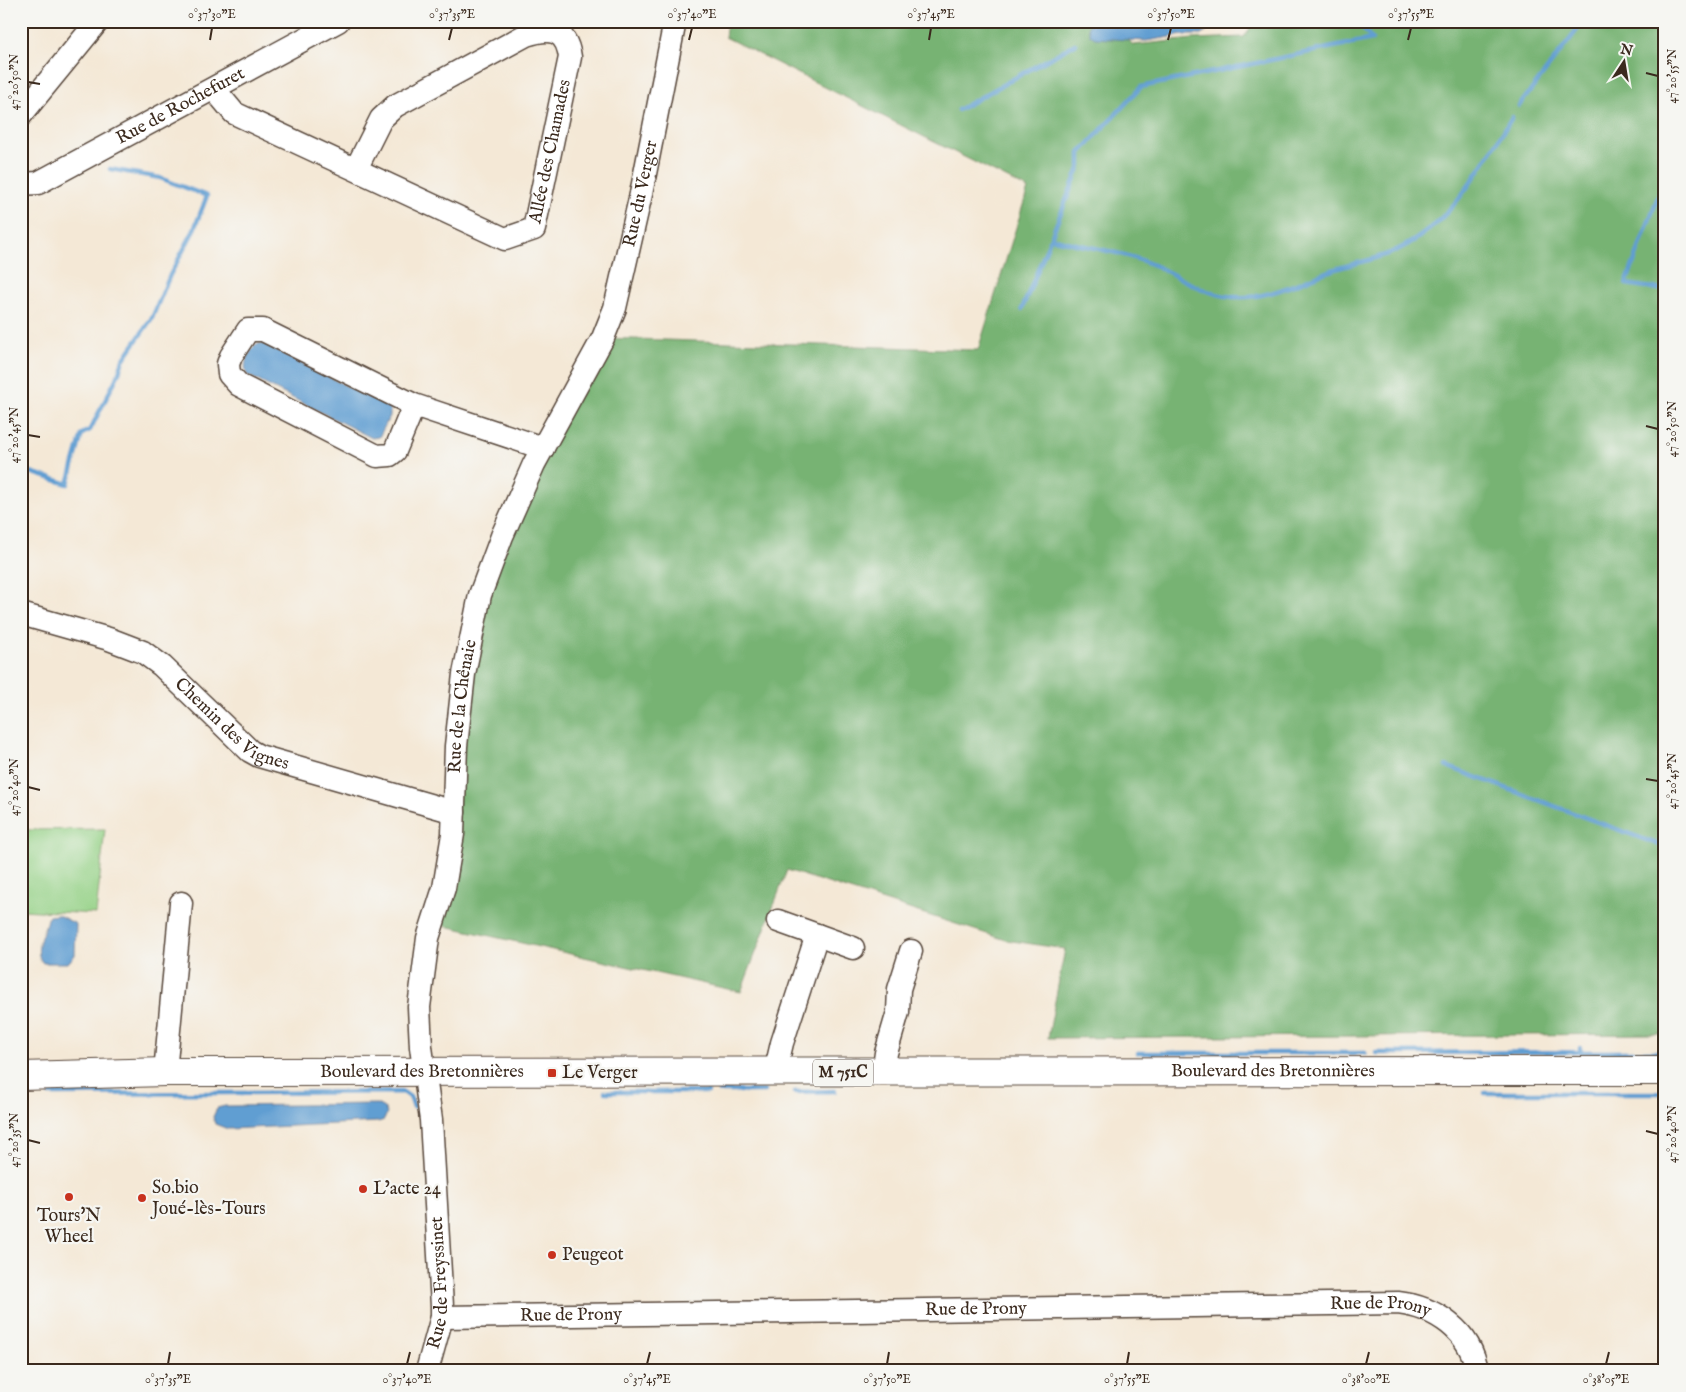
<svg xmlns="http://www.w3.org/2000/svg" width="1686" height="1392" font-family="'IM FELL English',serif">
<rect width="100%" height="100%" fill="#f6f6f2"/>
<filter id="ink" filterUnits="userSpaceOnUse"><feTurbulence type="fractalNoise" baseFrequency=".02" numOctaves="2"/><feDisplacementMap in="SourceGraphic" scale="10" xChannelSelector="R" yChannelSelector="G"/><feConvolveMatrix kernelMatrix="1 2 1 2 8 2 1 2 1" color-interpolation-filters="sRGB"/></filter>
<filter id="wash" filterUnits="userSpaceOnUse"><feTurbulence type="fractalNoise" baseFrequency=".0096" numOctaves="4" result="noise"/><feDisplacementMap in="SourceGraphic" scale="20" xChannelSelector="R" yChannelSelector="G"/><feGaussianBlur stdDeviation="1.12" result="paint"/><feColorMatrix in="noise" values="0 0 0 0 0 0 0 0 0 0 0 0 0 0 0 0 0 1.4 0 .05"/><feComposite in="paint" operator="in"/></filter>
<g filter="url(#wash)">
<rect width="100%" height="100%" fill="#f4e8d6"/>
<path fill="#94d186" stroke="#687e52" d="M105,829L96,914L21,910V830Z"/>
<path fill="#77b373" stroke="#596e48" d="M727,21H1112L1133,45L1193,39L1244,37L1255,21H1665V1034L1048,1038L1065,949L1006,940L787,870L741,992L432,923L480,595L603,338L978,350L1028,189L725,37Z"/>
<g fill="#619ed2" stroke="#4e6478">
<path d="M1091,21H1224L1201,35H1183L1146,41L1095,38L1090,35L1088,27Z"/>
<path d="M262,343L390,408V416L379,437L372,438L247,375C242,363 248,355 255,345Z"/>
<path d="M58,915L76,924L75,955L68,963H43C32,951 44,933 47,919L49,916Z"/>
<path d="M377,1104L384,1108L387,1113L384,1120L378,1122L228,1129L215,1124L213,1117L217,1108L225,1106Z"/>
</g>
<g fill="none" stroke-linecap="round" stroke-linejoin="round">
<g stroke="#619ed2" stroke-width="4.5">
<path d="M1519,106L1584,21"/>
<path d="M958,110L1075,44"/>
<path d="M1665,177L1626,284L1665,290"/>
<path d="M1051,238C1083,247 1115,250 1146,262C1173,272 1198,292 1226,296C1259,302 1291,286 1321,274C1343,265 1368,262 1390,253C1448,230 1482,167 1512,117"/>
<path d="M1022,309L1080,166V153L1141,87L1372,39L1356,21"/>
<path d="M21,469L68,484L82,434L90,430L118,375L123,360L152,318L170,275L193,232L207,196L160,178L110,169"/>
<path d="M1446,766L1665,847"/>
<path d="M1580,1052H1665"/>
<path d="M1138,1053H1365"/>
<path d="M1376,1053L1580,1052V1048"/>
<path d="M719,1091H764"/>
<path d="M605,1092H708"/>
<path d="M795,1092L835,1091"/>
<path d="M1485,1093H1665"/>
<path d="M49,1094L403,1092L410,1097L414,1107"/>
</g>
</g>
</g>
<g filter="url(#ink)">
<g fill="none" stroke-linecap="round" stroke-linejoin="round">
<defs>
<g id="minor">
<path id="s1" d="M214,89L234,113L505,239L534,229L570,57C566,29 550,27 526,35L395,106L381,119L356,169"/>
<path d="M21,115L98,21"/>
<path id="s2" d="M21,184L38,183L338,21"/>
<path d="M414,405L395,451L390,455L377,456L239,385L229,374L228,364L231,356L248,330H263L414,405L543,448"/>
<path id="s3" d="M21,614L109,639L143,652L162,666L250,751L259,756L454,812"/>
<path d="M817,935L853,948"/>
<path d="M165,1072L181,903"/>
<path d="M775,1073L782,1043L817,935L778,921"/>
<path d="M883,1073L886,1053L898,1012L899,989L911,951"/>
<path id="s4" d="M442,1317L1398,1303C1435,1307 1471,1331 1477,1371"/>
<path id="s5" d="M427,1371L442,1317V1306L431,1120L421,1047L419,1007L428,938L444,888L453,834L456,746L464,674L480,595L502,536L534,464L603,338L615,308L641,194L675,21"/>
</g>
<g id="major">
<path id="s6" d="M21,1076L165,1072L1665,1071"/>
</g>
</defs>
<use href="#minor" stroke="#57463a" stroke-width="25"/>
<use href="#major" stroke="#57463a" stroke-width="30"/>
<use href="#minor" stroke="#fff" stroke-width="22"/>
<use href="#major" stroke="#fff" stroke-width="28"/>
</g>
</g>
<path fill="none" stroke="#3b2a1e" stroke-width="2" d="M210,40L212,28M449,40L452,28M689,40L692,28M929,40L931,28M1168,40L1171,28M1408,40L1411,28M1646,73L1658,76M28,82L40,84M1646,426L1658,429M28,435L40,437M1646,779L1658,781M28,787L40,790M1646,1131L1658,1134M28,1140L40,1143M168,1364L170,1352M407,1364L410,1352M647,1364L650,1352M887,1364L889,1352M1127,1364L1129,1352M1366,1364L1369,1352M1606,1364L1609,1352"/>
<g fill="#c8321e" stroke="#f6f6f2" stroke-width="2">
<rect x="547" y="1068" width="10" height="10" rx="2.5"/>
<circle cx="363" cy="1189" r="5"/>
<circle cx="69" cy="1197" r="5"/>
<circle cx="142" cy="1198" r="5"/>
<circle cx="552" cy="1255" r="5"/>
</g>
<g text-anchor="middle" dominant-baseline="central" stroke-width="4.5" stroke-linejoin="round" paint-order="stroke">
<rect fill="#f6f6f2" stroke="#73675e" stroke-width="1" x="813" y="1059.5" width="60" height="27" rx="4"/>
<g font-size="16" font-weight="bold" fill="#3b2a1e">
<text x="843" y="1073">M 751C</text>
</g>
<g font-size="18" fill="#3b2a1e" stroke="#f6f6f2">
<text stroke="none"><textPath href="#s2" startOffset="179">Rue de Rochefuret</textPath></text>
<text stroke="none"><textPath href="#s1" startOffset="440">Allée des Chamades</textPath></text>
<text stroke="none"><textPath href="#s5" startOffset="1220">Rue du Verger</textPath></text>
<text stroke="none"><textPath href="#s5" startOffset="672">Rue de la Chênaie</textPath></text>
<text stroke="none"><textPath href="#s3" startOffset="244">Chemin des Vignes</textPath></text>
<text stroke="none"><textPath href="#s6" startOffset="1252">Boulevard des Bretonnières</textPath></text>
<text stroke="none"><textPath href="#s6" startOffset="401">Boulevard des Bretonnières</textPath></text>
<text stroke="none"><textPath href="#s5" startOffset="90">Rue de Freyssinet</textPath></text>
<text stroke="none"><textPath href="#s4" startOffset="534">Rue de Prony</textPath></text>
<text stroke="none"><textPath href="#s4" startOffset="939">Rue de Prony</textPath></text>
<text stroke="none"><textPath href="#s4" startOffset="129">Rue de Prony</textPath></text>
</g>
<g font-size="18" fill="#3b2a1e" stroke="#f6f6f2" text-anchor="start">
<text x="562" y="1073">Le Verger</text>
<text x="152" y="1188">So.bio<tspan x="152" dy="21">Joué-lès-Tours</tspan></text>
<text x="373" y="1189">L’acte 24</text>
<text x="69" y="1216" text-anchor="middle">Tours'N<tspan x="69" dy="21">Wheel</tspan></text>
<text x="562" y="1255">Peugeot</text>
</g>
</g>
<rect width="1686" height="1392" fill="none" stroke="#f6f6f2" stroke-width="55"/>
<g transform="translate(1624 62) rotate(12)" stroke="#f6f6f2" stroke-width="4" paint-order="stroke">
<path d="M0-4L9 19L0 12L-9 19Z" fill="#3b2a1e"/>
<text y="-8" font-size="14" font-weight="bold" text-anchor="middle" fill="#3b2a1e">N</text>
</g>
<rect x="28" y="28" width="1630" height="1336" fill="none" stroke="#3b2a1e" stroke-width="2"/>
<g font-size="12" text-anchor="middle" fill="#3b2a1e">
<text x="212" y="18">0°37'30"E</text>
<text x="452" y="18">0°37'35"E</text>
<text x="692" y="18">0°37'40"E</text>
<text x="931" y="18">0°37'45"E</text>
<text x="1171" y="18">0°37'50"E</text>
<text x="1411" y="18">0°37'55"E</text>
<text transform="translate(1672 76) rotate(-90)" y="4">47°20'55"N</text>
<text transform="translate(14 82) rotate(-90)" y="4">47°20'50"N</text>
<text transform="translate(1672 429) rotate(-90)" y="4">47°20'50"N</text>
<text transform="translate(14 435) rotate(-90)" y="4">47°20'45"N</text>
<text transform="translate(1672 781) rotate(-90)" y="4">47°20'45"N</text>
<text transform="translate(14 787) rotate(-90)" y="4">47°20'40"N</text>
<text transform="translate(1672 1134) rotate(-90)" y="4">47°20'40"N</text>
<text transform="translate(14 1140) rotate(-90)" y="4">47°20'35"N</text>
<text x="168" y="1383">0°37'35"E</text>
<text x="407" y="1383">0°37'40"E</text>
<text x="647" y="1383">0°37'45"E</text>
<text x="887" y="1383">0°37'50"E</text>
<text x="1127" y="1383">0°37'55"E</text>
<text x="1366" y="1383">0°38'00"E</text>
<text x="1606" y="1383">0°38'05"E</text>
</g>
</svg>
